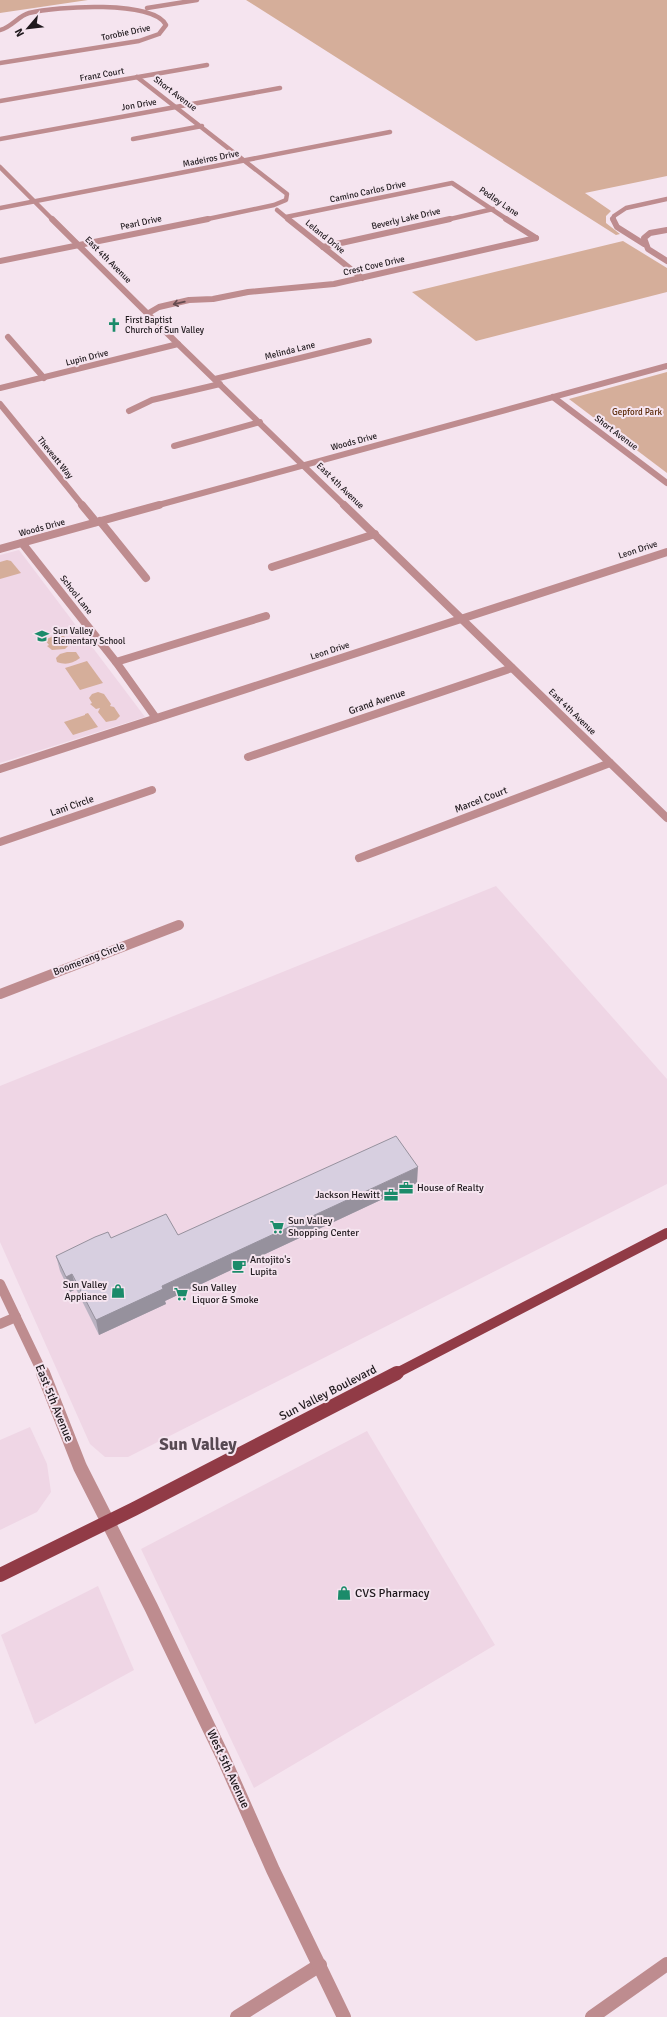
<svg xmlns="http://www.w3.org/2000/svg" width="667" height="2017" font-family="Signika,sans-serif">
<rect width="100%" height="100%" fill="#f5e4ef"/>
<g fill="#efd6e5">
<path d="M19,550L145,717L0,763V555Z"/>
<path d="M496,886L667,1079V1184L128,1457H105L90,1444L0,1242V1086Z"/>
<path d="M30,1427L47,1464L51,1492L37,1512L0,1530V1440Z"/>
<path d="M367,1431L495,1645L254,1788L141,1549Z"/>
<path d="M98,1586L134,1670L35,1724L1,1635Z"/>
</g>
<g fill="#d5ae9a">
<path d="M0,0H88L0,13Z"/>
<path d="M246,0H667V176L585,193L611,211L606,216V223L620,234L616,235Z"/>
<path d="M623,241L667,268V292L476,341L412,292Z"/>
<path d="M667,372V473L569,399Z"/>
<path d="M7,560L11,561L21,573L0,579V562Z"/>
<path d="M55,635L64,636L70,644L65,649L52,650L47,646L49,645L45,640Z"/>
<path d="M67,652H76L80,658C72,664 65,665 57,662L56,658L60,654Z"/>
<path d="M87,661L103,683L80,690L65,668Z"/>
<path d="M98,692L104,694L111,704L110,706L114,707L120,716L116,720L106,722L98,712L100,708L96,709L90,704L92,703L89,698L92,694Z"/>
<path d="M88,713L98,727L73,735L64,722L85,715V714Z"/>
</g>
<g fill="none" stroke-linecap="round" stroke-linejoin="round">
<g stroke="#be8c8f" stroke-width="4.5">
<path d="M147,8L197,0"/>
<path d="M0,30C12,27 18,16 29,13C56,6 154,0 166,25L159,34L139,41L0,63"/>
<path d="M137,77L287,194L286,200L274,205L203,220"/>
<path d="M0,101L207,65"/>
<path d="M0,139L280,88"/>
<path d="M133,139L202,126"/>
<path d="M0,167L53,220"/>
<path d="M0,208L390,132"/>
<path d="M277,210L289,220"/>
<path d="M286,217L452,183L508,220"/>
<path d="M446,220L493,209"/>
<path d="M613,220L614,216L626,208L667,199"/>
</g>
<g stroke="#be8c8f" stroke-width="6">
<path d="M52,219L178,344"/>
<path d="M288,219L362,278"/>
<path d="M506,219L536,238"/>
<path d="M613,219L617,227L644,244"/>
<path d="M667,230L650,233L644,238L648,249L667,261"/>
<path d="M323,247L450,219"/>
<path d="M0,261L208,219"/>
<path d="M147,314L159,307L189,300L213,299L248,292L334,284L536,238"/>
<path d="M8,337L44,378"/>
<path d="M215,379L369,341"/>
<path d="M553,397L667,483"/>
<path d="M0,404L83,506"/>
<path d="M129,411L152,400L220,384"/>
<path d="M174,446L260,422"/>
<path d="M155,506L667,366"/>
</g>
<g stroke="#be8c8f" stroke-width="8">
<path d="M82,505L96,522"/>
<path d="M100,521L146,578"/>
<path d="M22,543L116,662L156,718"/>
<path d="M0,549L159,505"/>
<path d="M272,567L375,534"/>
<path d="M116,662L266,616"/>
<path d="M248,757L512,668"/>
<path d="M0,842L152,790"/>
<path d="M359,858L610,763"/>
</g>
<g stroke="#be8c8f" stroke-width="10">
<path d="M0,994L179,925"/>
<path d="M0,1324L16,1317"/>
</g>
<g stroke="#be8c8f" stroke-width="14">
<path d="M237,2017L320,1965"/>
<path d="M592,2017L667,1964"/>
</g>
<path stroke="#be8c8f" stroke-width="6" d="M0,388L178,344L345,506"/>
<g stroke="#be8c8f" stroke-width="8">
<path d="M344,505L667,818"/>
<path d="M0,769L667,552"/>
</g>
<path stroke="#be8c8f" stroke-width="10" d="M0,1284L43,1374"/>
<path stroke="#be8c8f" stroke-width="14" d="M43,1373L80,1467L151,1607L223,1757L273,1870L344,2017"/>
<path stroke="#913b46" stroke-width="10" d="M395,1374L667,1233"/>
<path stroke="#913b46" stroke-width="14" d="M0,1575L134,1509L397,1373"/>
</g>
<path fill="#b9b2c1" d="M417,1183L165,1301L166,1304L99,1335L76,1289L70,1292L60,1271L56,1256L111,1238L178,1235Z"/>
<g fill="#96919d">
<path d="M418,1167L417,1183L165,1301L166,1304L99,1335L96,1320L162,1286Z"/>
<path d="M72,1274L76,1289L70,1292L66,1277Z"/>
</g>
<path fill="#d7cfe0" stroke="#96919d" d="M396,1136L418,1167L162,1286L163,1289L96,1320L72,1274L66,1277L56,1256L95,1237L108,1232L111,1238L166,1214L178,1235Z"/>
<defs><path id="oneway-shaft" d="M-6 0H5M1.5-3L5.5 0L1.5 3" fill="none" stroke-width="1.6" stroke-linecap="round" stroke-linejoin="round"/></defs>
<use stroke="#664c50" href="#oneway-shaft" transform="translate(179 303) rotate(167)"/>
<defs>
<symbol id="church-bare" viewBox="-9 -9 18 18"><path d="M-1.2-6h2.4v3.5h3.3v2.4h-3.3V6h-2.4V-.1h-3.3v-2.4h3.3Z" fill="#1b8b6a" stroke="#f5e4ef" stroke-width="2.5" paint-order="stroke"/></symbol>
<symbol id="school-bare" viewBox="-9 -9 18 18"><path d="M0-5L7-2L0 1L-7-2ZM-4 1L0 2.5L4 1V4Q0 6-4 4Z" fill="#1b8b6a" stroke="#f5e4ef" stroke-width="2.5" paint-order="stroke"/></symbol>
<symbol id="office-bare" viewBox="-9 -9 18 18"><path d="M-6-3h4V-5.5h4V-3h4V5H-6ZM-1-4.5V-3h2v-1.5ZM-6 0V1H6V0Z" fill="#1b8b6a" stroke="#f5e4ef" stroke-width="2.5" paint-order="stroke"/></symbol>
<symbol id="supermarket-bare" viewBox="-9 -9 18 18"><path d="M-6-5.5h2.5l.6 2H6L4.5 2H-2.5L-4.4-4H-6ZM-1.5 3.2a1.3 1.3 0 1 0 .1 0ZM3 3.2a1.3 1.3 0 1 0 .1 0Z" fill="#1b8b6a" stroke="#f5e4ef" stroke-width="2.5" paint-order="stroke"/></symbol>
<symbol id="cafe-bare" viewBox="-9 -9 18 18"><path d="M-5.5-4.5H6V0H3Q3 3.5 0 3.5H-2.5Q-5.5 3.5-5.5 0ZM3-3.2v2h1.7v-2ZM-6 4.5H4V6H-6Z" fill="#1b8b6a" stroke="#f5e4ef" stroke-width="2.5" paint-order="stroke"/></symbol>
<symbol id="shop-bare" viewBox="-9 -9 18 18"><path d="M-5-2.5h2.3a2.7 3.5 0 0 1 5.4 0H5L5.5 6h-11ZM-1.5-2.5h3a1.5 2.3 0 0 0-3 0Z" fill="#1b8b6a" stroke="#f5e4ef" stroke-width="2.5" paint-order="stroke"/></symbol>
</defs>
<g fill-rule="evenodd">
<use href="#church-bare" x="104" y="315" width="20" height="20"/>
<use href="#school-bare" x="32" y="626" width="20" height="20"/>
<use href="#office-bare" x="396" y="1178" width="20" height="20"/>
<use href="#office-bare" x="381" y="1185" width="20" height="20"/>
<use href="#supermarket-bare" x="267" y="1217" width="20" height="20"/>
<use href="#cafe-bare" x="229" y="1256" width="20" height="20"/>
<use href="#shop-bare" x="108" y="1281" width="20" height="20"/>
<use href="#supermarket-bare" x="171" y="1284" width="20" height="20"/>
<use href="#shop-bare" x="334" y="1583" width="20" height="20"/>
</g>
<g text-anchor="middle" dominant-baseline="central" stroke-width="4" stroke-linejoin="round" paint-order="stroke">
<g font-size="9" fill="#1e181c" stroke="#f5e4ef">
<text transform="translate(126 33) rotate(-12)">Torobie Drive</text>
<text transform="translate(102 75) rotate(-10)">Franz Court</text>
<text transform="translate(175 94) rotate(37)">Short Avenue</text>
<text transform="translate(139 105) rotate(-10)">Jon Drive</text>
<text transform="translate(211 159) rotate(-11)">Madeiros Drive</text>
<text transform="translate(368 192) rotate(-12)">Camino Carlos Drive</text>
<text transform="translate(499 202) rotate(34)">Pedley Lane</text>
<text transform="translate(406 219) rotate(-13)">Beverly Lake Drive</text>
<text transform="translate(141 223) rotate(-12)">Pearl Drive</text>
<text transform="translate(325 237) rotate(39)">Leland Drive</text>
<text transform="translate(108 260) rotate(45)">East 4th Avenue</text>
<text transform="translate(374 266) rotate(-13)">Crest Cove Drive</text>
<text transform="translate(290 351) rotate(-14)">Melinda Lane</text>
<text transform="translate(87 358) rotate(-14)">Lupin Drive</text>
<text transform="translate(616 433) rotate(37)">Short Avenue</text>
<text transform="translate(354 442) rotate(-15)">Woods Drive</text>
<text transform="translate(55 458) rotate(51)">Theveatt Way</text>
<text transform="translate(340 486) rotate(44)">East 4th Avenue</text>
<text transform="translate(42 528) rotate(-15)">Woods Drive</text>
<text transform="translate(638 550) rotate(-18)">Leon Drive</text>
<text transform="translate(76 595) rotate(52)">School Lane</text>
<text transform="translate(330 651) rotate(-18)">Leon Drive</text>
<text transform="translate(572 712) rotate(44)">East 4th Avenue</text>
</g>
<g font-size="9" fill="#1e181c" stroke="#f5e4ef" text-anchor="start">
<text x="125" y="320">First Baptist<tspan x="125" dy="10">Church of Sun Valley</tspan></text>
<text x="53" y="631">Sun Valley<tspan x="53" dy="10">Elementary School</tspan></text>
</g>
<g font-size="9" fill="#5a2806" stroke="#f5e4ef">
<text x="637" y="412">Gepford Park</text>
</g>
<g font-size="10" fill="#1e181c" stroke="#f5e4ef">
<text transform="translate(377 702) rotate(-19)">Grand Avenue</text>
<text transform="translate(481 800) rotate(-21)">Marcel Court</text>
<text transform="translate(72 806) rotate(-19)">Lani Circle</text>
<text transform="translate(89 959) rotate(-21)">Boomerang Circle</text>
</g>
<g font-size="10" fill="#1e181c" stroke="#f5e4ef" text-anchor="start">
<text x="417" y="1188">House of Realty</text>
<text x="380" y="1195" text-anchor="end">Jackson Hewitt</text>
<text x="288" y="1221">Sun Valley<tspan x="288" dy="12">Shopping Center</tspan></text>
<text x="250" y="1260">Antojito's<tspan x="250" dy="12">Lupita</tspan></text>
<text x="107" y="1285" text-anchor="end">Sun Valley<tspan x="107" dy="12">Appliance</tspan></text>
<text x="192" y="1288">Sun Valley<tspan x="192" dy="12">Liquor &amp; Smoke</tspan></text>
</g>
<g font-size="12" fill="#1e181c" stroke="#f5e4ef">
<text transform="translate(328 1393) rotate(-27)">Sun Valley Boulevard</text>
<text transform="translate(54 1403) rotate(68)">East 5th Avenue</text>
<text transform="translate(228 1769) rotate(65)">West 5th Avenue</text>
</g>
<g font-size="12" fill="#1e181c" stroke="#f5e4ef" text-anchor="start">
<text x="355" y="1593">CVS Pharmacy</text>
</g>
<g font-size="17" font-weight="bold" fill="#574952" stroke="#f5e4ef">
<text x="198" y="1444">Sun Valley</text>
</g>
</g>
<g transform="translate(28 28) rotate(242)" stroke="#f5e4ef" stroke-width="3" paint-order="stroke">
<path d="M0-3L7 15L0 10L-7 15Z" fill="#1e181c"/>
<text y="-6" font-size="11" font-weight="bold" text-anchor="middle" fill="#1e181c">N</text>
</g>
</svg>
